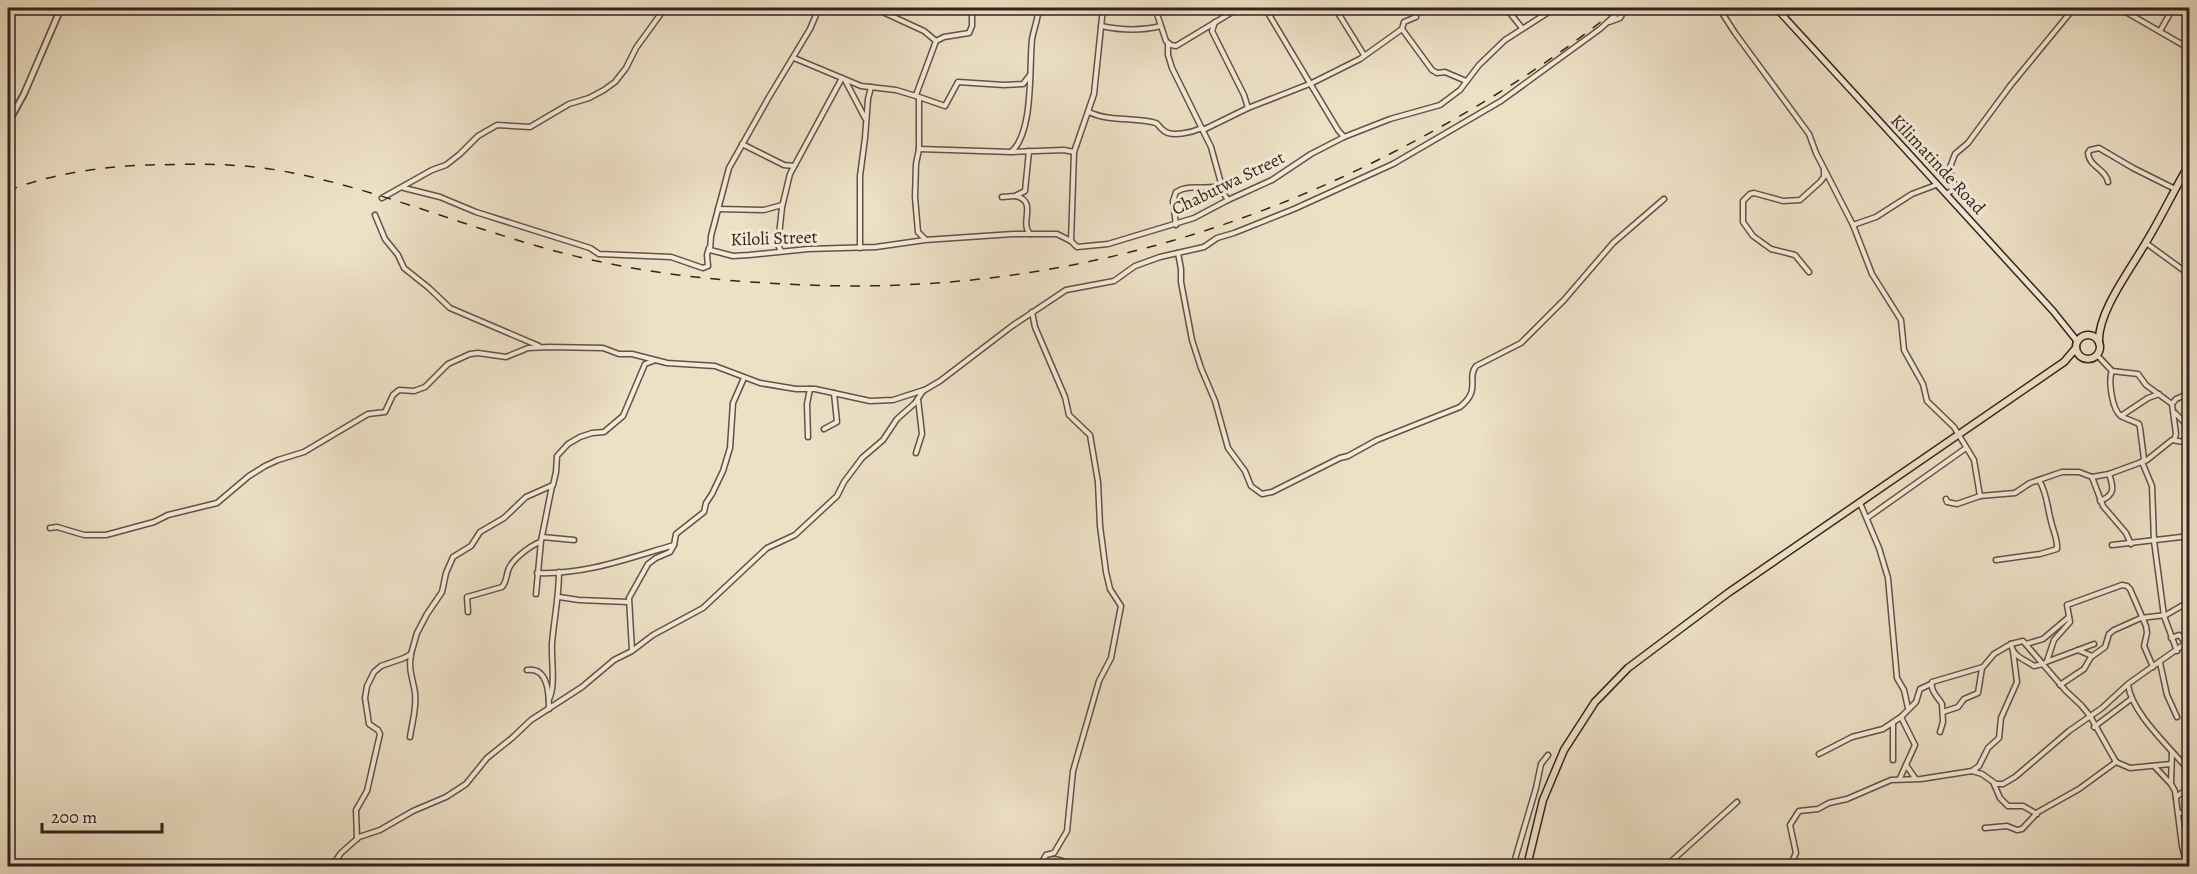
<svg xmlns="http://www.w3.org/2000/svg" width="2197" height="874" font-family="Alegreya,serif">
<rect width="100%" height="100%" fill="#ede0c5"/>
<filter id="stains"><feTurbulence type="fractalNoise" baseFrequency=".00333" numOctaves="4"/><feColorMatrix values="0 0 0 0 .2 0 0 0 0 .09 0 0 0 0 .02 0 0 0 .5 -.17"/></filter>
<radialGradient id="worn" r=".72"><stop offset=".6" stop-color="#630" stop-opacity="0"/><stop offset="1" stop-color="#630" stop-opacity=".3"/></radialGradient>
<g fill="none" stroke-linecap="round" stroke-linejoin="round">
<defs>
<g id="minor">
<path d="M819,8L810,29L769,97L729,168L711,236L710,250L733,256L749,255L808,249L876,247L925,240L1013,234H1057L1071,241"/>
<path d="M874,8L924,31L936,41L916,95"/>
<path d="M1103,8L1094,94L1074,152L1071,241L1077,247L1108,244L1194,218L1228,200L1272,180L1311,154L1344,137L1390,119L1440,105L1460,90L1479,65L1505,40L1555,8"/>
<path d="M1155,8L1166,41L1171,45L1176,46L1239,8"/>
<path d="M1265,8L1338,130L1344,137"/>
<path d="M1335,8L1364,55"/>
<path d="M1506,8L1522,28"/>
<path d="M1719,8L1735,33L1809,134L1816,153L1853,225L1872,274L1901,320L1904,350L1923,384L1927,401L1954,427L1974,460L1980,496L2015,493L2030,483L2062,472H2079L2092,477L2109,474L2147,460L2172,440L2190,443"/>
<path d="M2119,8L2190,49"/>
<path d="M2132,15L2137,8"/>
<path d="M1215,22L1212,31L1244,95L1248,108"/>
<path d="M1609,22L1620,18L1626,8"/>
<path d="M1101,26C1120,30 1141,31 1161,26"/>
<path d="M1402,29L1432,70L1437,73L1445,72L1466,81"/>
<path d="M2160,31L2173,8"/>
<path d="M936,41L944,37L969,33L972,26V8"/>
<path d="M1168,43V55L1172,68L1211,147L1224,194L1228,200"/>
<path d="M794,58L861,86L896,90L919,97V149L916,164L915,197L918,232L925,239"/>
<path d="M845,80L865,118"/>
<path d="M919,97L945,106L958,82L1004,85L1023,84L1030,75"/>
<path d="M1089,112C1109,122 1135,117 1156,123C1159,125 1160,128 1163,130C1171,138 1193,132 1202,128"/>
<path d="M1203,130L1248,108L1312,83L1360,59L1402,29L1404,22L1416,17L1413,8"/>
<path d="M742,144L784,165L794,166"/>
<path d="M919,149L1011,152C1034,133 1029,68 1032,39C1034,29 1038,18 1039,8"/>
<path d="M1012,152L1064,150L1074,152"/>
<path d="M2108,182C2106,169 2089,167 2088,153L2090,150L2099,148L2133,168L2175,189"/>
<path d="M404,188L440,197L476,212L590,248L599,254L671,257L703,268L708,266L707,255L709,248"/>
<path d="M1946,194L1955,189L1956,187L1949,170L1955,154L1968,143L2010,86L2074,8"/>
<path d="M1016,196C1038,202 1019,222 1030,234"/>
<path d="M1002,197L1015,196L1025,191L1029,151"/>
<path d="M382,198L432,170L446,165L460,154L478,136L497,125L530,127L569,104L589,98L604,90L615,82L626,68L636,48L665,8"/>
<path d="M718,209L764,210L782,205"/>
<path d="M375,215L385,239L398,255L404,268L429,288L450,308L539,346"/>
<path d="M1176,225L1173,201L1176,192C1191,183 1207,191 1222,185"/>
<path d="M1853,225L1876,217L1912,194L1936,185"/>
<path d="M2146,243L2190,275"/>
<path d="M860,248V176L865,138L868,99L871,87"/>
<path d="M781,251L778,245L782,207L790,174L842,78"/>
<path d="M1178,253L1181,269V282L1192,340L1201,368L1215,401L1228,448L1245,471L1251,486L1262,494L1272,492L1340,458L1348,456L1377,440L1460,407C1482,389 1466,379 1476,366L1521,343L1564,300L1613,243L1664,199"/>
<path d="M1809,272L1795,255L1771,249L1753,236L1743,222V201L1750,194L1754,193L1783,201L1800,200L1820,182L1824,177V170"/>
<path d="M1032,312L1035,327L1065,397L1069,415L1090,435L1098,482L1100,526L1106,572L1110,589L1121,606L1111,658L1099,681L1073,771L1067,831L1054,853L1046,855L1042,862"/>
<path d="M2187,353L2190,350"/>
<path d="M2097,355L2112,371L2138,374L2146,385L2172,404"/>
<path d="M2112,371C2108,380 2112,410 2121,416C2126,419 2133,421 2139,424L2140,428L2144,459L2142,462L2152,486L2154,541L2164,616L2177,651"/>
<path d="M2175,413L2190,428"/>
<path d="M2121,416L2148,398L2159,394"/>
<path d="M824,429L837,422L834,393"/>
<path d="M808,437L807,404L810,389"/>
<path d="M2174,440L2176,434L2172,404L2176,399L2190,393"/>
<path d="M916,453L922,434L918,399"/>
<path d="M2092,477L2103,506L2126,533L2131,544"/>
<path d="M1946,499L1947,502L1957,504L1980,496"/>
<path d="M2100,501C2115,495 2114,488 2109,474"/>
<path d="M1860,503L1879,548L1888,578L1897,678L1904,690L1908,708"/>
<path d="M1867,518L1966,448"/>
<path d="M50,528L57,527L84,535H106L154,522L168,515L217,503L249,476L265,466L278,460L304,452L368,414L385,412L393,395L399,390L414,391L425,387L448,364L470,354L478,353L506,357L528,348L549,347L603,348L619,354H632L667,363L715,366L760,383L796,389H815L870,401L893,400L924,390"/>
<path d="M542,537L574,540"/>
<path d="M2112,545L2190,536"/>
<path d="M1996,560L2040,554L2057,549C2058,539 2053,531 2051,521C2047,506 2047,493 2039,480"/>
<path d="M537,573C585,575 629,558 674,545"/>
<path d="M536,594L541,541L552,486"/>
<path d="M559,597L579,600L628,602"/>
<path d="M468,612L467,597L502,587C507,581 506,575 509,568C514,558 530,546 540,542"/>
<path d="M2171,638L2179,635L2186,643"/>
<path d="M2011,644C2013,657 2024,659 2034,666L2043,664"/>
<path d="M2026,644L2043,639L2069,617"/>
<path d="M632,650L629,598L648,564L656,558L670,552L674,545L676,534L704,512L706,503L712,494L723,471L730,448L733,403L744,378"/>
<path d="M2078,650L2092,656"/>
<path d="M2047,661L2054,640L2070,622L2067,605L2122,585L2127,586L2130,589L2146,626L2147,633L2144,646L2153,667"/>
<path d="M2046,662L2094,644"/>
<path d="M2160,663L2167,695L2177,717"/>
<path d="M527,670C548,667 549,693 549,709"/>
<path d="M2060,685L2084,669L2091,657L2105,647L2109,634L2114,630L2141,618L2166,615L2190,601"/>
<path d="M2128,685C2132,714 2171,748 2190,772"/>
<path d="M549,699C556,686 551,659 552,643C554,619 559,597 559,572"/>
<path d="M1943,712L1958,707L1964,699L1978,693L1982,668"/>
<path d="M1893,723V760"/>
<path d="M2094,727L2131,699"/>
<path d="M1940,732L1943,722L1942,704C1938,697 1930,691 1932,682L1983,667L1994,654L2011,644L2023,641L2066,691L2081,705L2090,716L2116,762L2130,768L2171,764"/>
<path d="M410,737C412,723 417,708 415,693C413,679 408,669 411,655"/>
<path d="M1819,754L1852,737L1883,729L1901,717L1916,702L1920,689L1931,684"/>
<path d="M1906,765L1915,778"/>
<path d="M2155,767L2171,784L2175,791L2182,846L2187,866"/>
<path d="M1972,771L1979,766L1988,748L1999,738L2001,718L2017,682L2013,651"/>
<path d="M1900,778L1915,745L1901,717"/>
<path d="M2171,783L2172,752"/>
<path d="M1994,784L2000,798L2008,806H2023L2037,814"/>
<path d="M2176,797L2190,787"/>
<path d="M2179,813H2184L2190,817"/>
<path d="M1985,828L2007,826L2017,830L2022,829L2038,812L2079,789L2116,762"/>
<path d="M357,839L356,810L367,791L380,734L378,730L369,724L365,698L367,686L374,672L381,666L404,658L411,654L417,633L427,614L442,592L446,573L453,557L471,546L480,532L504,518L526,497L553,485L556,472L557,456L568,444L580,437L592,433L604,432L623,416L645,364L653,361"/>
<path d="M332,866L341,853L359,837L380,830L413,811L446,797L466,784L487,758L512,738L531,720L582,687L614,660L632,651L653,635L703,608L767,548L795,535L837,496L844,482L862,458L883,440L897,419L915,403L923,391L940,381L1012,326L1066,290L1114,281L1135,266L1160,257L1204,247L1217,238L1234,233L1294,209L1393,164L1501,101L1600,29L1623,8"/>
<path d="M1036,866C1050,856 1059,858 1073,866"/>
<path d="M1513,866L1536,788L1541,764L1548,755"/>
<path d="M1666,866L1737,802"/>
<path d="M1790,866L1796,853L1790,825L1799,811L1818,809L1829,803L1847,799L1891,780L1921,779L1972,771L1982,774L1996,784H2003L2015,777L2069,731L2102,708L2128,684L2190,640"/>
</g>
<path id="tertiary" d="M8,123L24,94L61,8"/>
<path id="secondary" d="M1776,8L2053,311L2077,341"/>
<g id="trunk">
<circle cx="2088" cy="347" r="12"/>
<path d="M2099,343C2097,313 2130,270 2145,244C2161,218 2174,190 2190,163"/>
<path d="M1527,866L1543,800L1564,750L1595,702L1628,668L1728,593L2064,362L2076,348"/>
</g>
</defs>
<use href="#minor" stroke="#625246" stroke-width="7"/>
<use href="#tertiary" stroke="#625246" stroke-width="8"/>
<use href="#secondary" stroke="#33231c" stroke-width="8"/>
<use href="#trunk" stroke="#33231c" stroke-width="9"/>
<use href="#minor" stroke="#f3ebd9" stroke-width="4"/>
<use href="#tertiary" stroke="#f3ebd9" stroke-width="4.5"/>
<use href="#secondary" stroke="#f3ebd9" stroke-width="5"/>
<use href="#trunk" stroke="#ede0c5" stroke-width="6"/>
<path stroke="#33231c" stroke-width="1.5" stroke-dasharray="10 10" stroke-linecap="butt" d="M8,191C48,174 106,166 149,165C192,164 235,163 277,170C380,188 477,233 579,257C654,275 730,282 807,285C1031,294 1239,239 1435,130C1499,95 1562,54 1618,8"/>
</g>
<g text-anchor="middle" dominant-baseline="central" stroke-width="6" stroke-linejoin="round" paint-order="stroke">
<g font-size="18" fill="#33231c" stroke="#f3ebd9">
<text transform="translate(1938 164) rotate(47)">Kilimatinde Road</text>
<text transform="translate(1228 183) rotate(-26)">Chabutwa Street</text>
<text transform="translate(774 238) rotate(-2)">Kiloli Street</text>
</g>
</g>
<rect width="2197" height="874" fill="none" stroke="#ede0c5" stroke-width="30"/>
<rect x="9" y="9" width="2179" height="856" fill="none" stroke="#33231c" stroke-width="3"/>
<rect x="15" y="15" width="2167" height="844" fill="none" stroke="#33231c" stroke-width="1.5"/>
<path d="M42 823v9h120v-9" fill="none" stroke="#33231c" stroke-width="3"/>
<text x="51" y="823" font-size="18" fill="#33231c" stroke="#f3ebd9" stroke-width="4.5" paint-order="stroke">200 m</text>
<rect width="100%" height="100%" filter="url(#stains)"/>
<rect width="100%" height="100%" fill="url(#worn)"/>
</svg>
